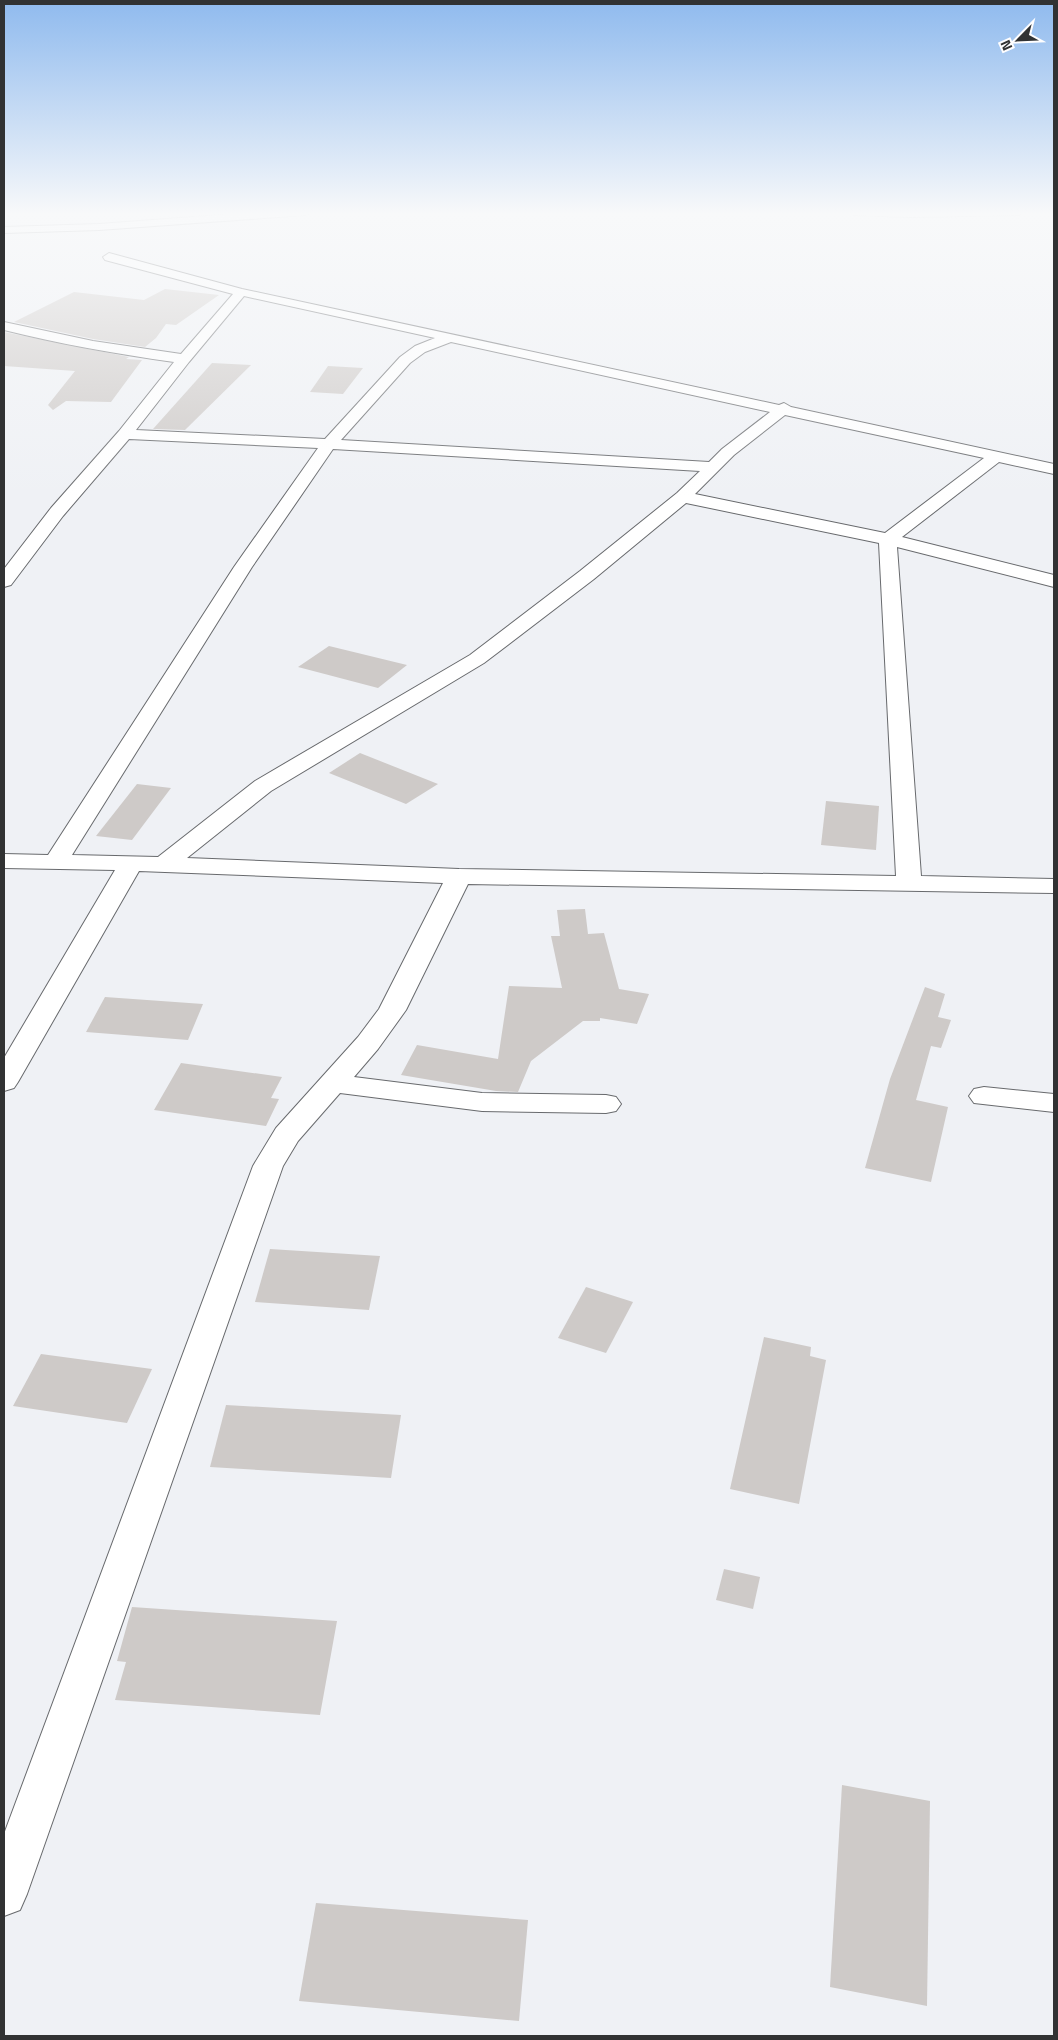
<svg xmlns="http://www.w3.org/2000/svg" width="1058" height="2040" font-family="'Titillium Web',sans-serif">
<rect width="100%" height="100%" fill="#eff1f5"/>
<g fill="#cecac8">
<path d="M165,289L219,295L176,325L166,324L156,338L145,347L93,339L14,322L74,292L144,300Z"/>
<path d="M4,332L129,357L126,359L142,360L111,402L66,401L53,410L48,405L75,371L4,366Z"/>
<path d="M212,363L251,365L185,430L153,429Z"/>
<path d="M328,366L363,368L343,394L310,392Z"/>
<path d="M329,646L407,665L378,688L298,667Z"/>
<path d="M360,753L438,784L406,804L329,773Z"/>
<path d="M137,784L171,788L132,840L96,836Z"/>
<path d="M826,801L879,806L876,850L821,845Z"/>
<path d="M585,909L588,934L604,933L619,989L649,994L637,1024L600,1018V1021H583L531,1061L518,1092L496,1091L401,1075L417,1045L498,1059L509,986L562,988L551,936H560L557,910Z"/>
<path d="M925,987L945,994L938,1017L951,1020L941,1048L931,1046L916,1100L948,1107L931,1182L865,1168L890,1079Z"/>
<path d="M105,997L203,1004L188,1040L86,1032Z"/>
<path d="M181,1063L282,1077L271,1098L279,1099L266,1126L154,1110Z"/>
<path d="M270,1249L380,1256L369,1310L255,1302Z"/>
<path d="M586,1287L633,1302L606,1353L558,1338Z"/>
<path d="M764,1337L811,1347L810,1356L826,1360L799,1504L730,1489Z"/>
<path d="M41,1354L152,1369L127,1423L13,1406Z"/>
<path d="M226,1405L401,1415L391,1478L210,1467Z"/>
<path d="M724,1569L760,1577L753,1609L716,1600Z"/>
<path d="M132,1607L337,1621L320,1715L115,1700L126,1662L117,1661Z"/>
<path d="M842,1785L930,1801L927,2006L830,1987Z"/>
<path d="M316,1903L528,1920L519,2021L299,2001Z"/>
</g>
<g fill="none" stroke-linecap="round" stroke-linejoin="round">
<defs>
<g id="street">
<path d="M258,212H311L306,215L99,230L4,233V227L99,224Z"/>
<path d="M848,212H1024L1019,215L910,217L853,215Z"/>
<path d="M109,253L242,289L779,405L784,403L791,407L1054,464V474L999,462L902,537L1054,575V587L897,547L921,876L1054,879V893L468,884L406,1010L378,1049L354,1077L482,1093L606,1095L616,1097L621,1104L616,1111L606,1113L482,1111L340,1093L298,1141L283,1166L27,1894L20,1910L4,1916V1834L253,1166L276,1128L358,1037L379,1009L443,883L139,871L18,1082L14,1088L4,1091V1058L115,870L4,868V854L48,855L234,567L318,448L129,439L63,516L11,585L4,587V569L51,508L119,431L174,362C117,354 60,344 4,330V322L93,341L181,354L233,294L105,260L103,257ZM244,296L435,338L415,346L400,357L325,439L136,430L189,362ZM451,342L770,412L722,449L709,462L341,440L410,363L425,352ZM785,415L984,458L885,533L695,494L734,455ZM333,449L700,471L677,493L580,571L470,655L255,781L158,857L72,855L252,567ZM686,503L879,543L896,876L459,869L187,858L271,791L484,663L594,579Z"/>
<path d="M984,1087L1054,1094V1112L974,1103L969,1096L974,1089Z"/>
</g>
</defs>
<use href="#street" stroke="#686a6d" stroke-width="2"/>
<use href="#street" fill="#fff" fill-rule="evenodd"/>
</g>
<linearGradient id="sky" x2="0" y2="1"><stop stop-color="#8fbaee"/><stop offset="0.43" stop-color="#f8f9fa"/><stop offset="1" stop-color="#f8f9fa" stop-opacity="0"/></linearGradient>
<rect width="1058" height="498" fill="url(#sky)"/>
<rect width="1058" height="2040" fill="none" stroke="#313233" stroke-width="10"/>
<g transform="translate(1018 40) rotate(246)" stroke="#fefeff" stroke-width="4" paint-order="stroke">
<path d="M0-4L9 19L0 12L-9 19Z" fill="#313233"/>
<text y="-8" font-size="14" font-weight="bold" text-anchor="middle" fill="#313233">N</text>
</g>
</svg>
